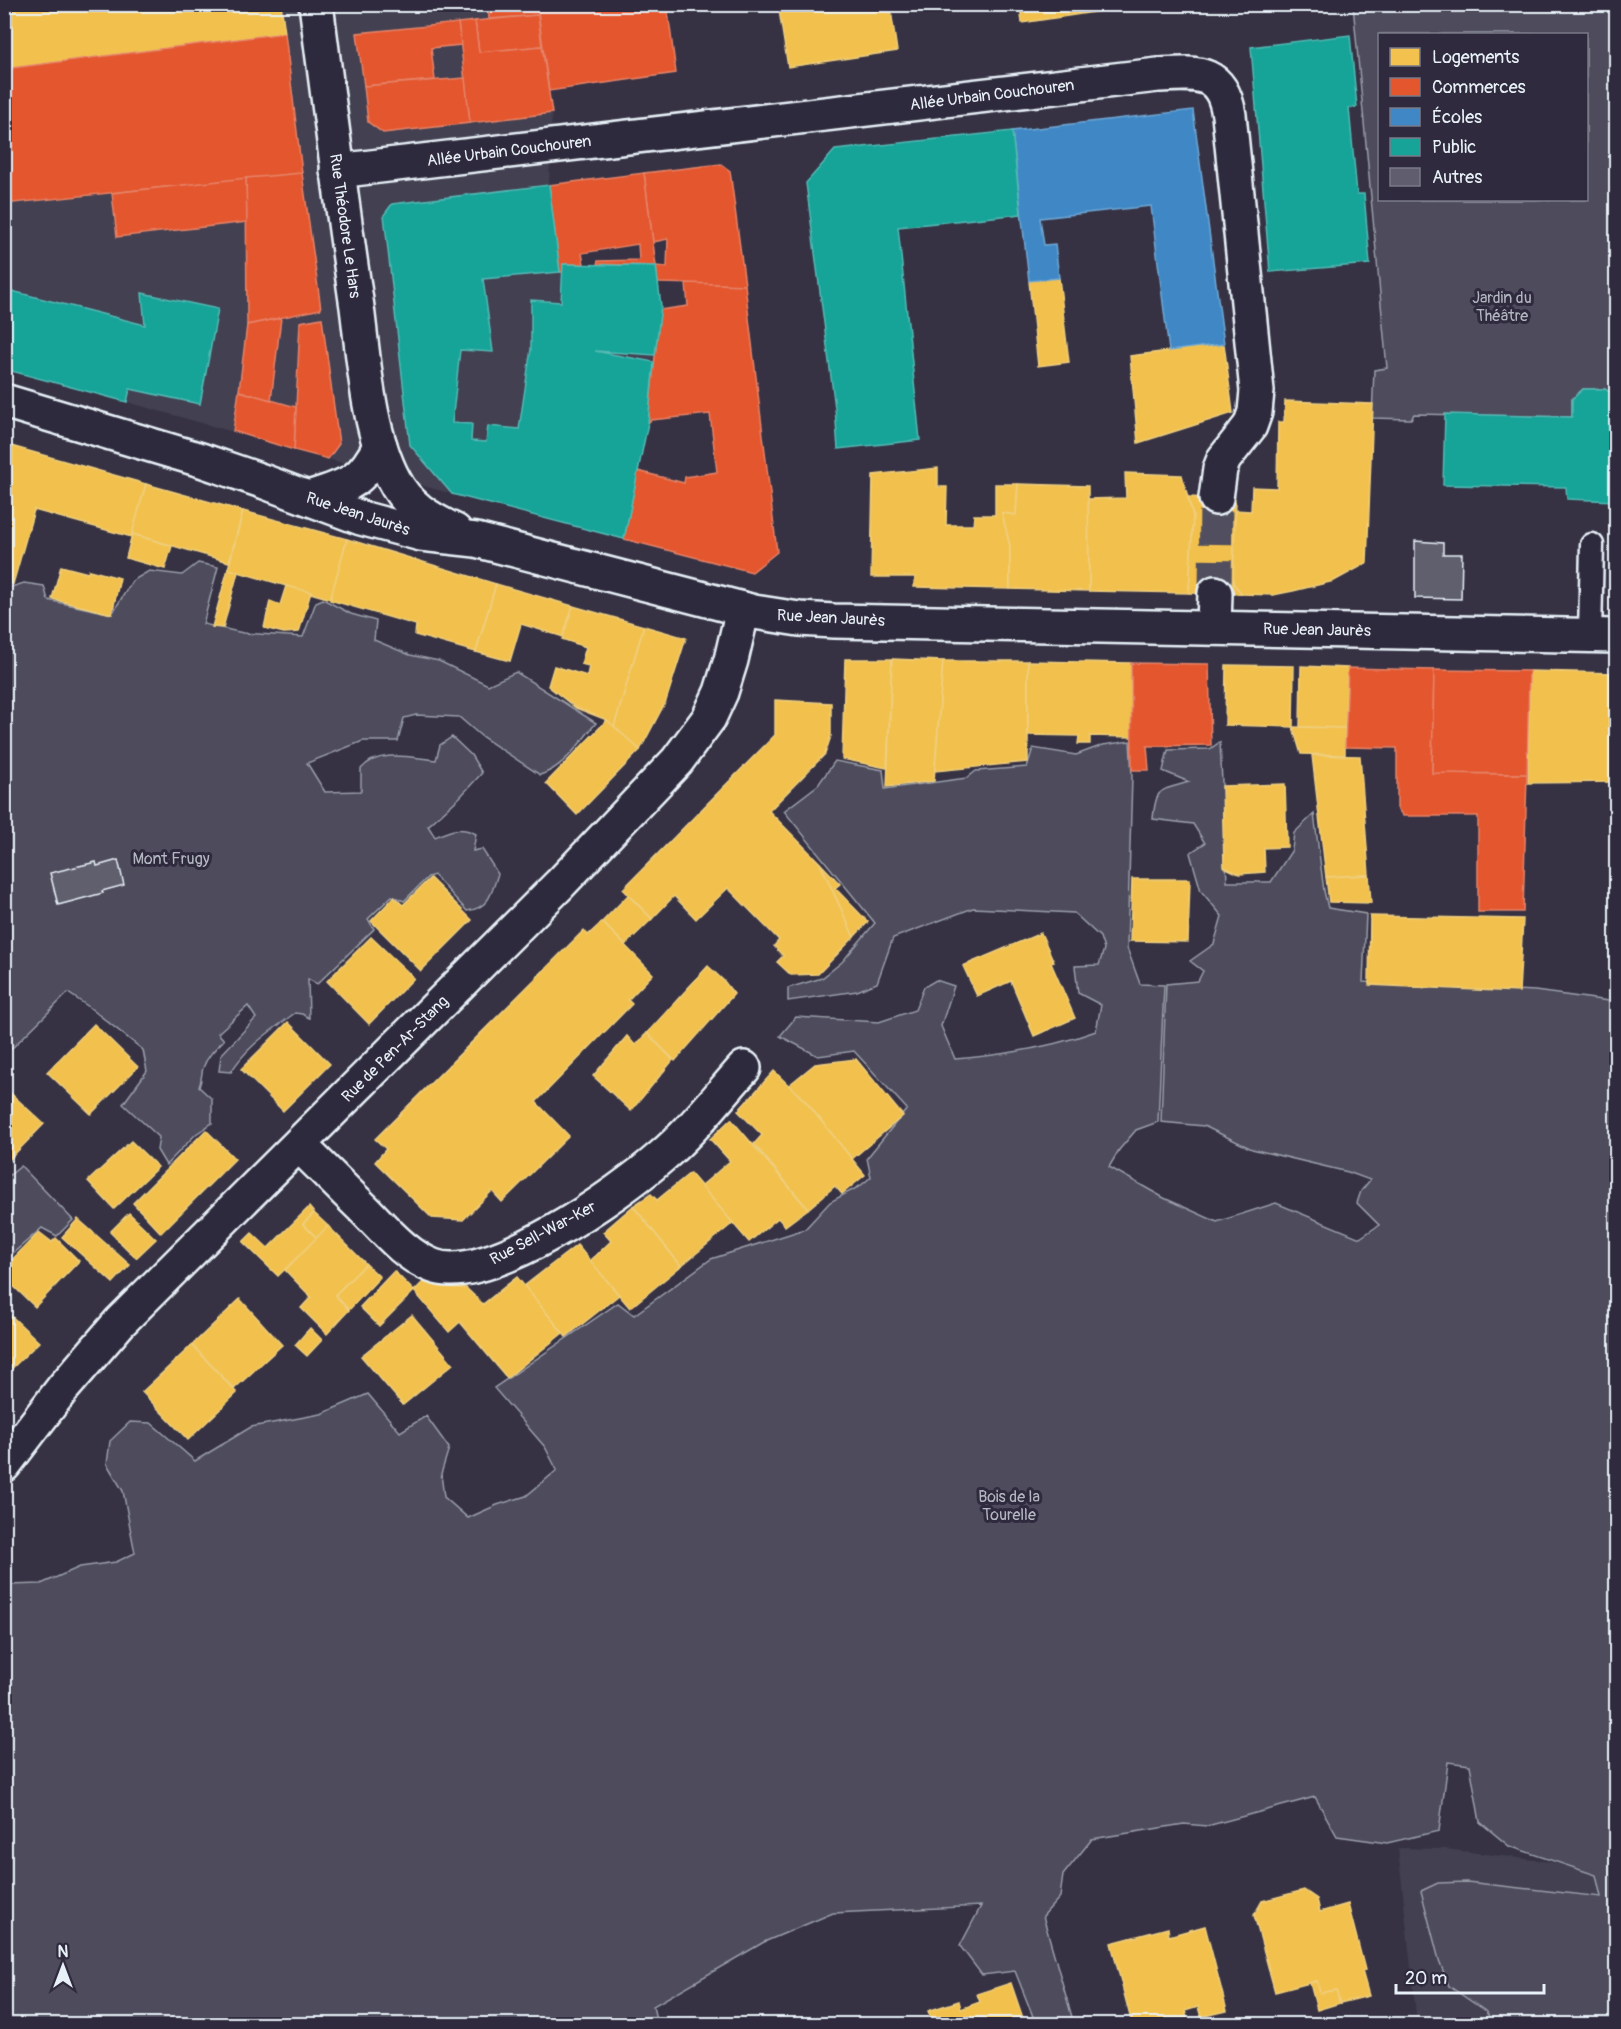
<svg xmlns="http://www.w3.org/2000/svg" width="1621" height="2029" font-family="Pangolin,sans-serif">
<rect width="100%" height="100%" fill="#363244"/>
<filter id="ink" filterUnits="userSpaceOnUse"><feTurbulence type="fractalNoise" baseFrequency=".0167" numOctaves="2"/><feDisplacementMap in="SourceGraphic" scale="12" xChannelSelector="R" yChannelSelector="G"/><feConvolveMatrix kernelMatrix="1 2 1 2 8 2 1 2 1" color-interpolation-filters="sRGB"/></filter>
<g filter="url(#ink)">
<g fill="#433f51">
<path d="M4,5H537L552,113L549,185L560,271L563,264L656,266L661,306L648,423L624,539L452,494L127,402L5,369Z"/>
<path d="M1398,1848L1445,1849L1551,1862L1616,1878V2024H1417Z"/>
</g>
<g fill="#4d4b5c" stroke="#9a9eaa" stroke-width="1.5" fill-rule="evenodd">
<path d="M1353,5H1616V397L1605,389H1583L1572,399V417L1414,414L1411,419L1372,418L1374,370L1387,368ZM1380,34H1586V200H1380Z"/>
<path d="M198,563L218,567L203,624L243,633L303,637L316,602L323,599L351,614L376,621L374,640L410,655L439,661L488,685L516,672L596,723C580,742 565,767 540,775L481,736L459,717L416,715L404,718L398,741H363L307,763L325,792L361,791V769C378,748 412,758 436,760L440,745L452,737L471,755L482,773L460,797L428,826L435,837C451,830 460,826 476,834L473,851L482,849L498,874C491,893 490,908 467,911L434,875L428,877L404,901L392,896L368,919L374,929L317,984L308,979L309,1018L302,1014L295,1013C271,1031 247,1046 231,1072L219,1071L221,1055L256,1018L248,1006L218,1033L224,1040C216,1048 207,1056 203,1068C201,1074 202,1080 199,1087L212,1099V1123L196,1134L166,1165L157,1150L159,1137L123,1104L147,1071L143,1050L89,1007L68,993L5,1055V589L24,583L44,586L48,600L112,614L132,581L149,571L182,575Z"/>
<path d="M1130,741L1132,777L1127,948L1140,984L1164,985L1158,1122L1136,1130L1119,1150L1109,1167L1164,1198L1217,1222L1276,1203L1360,1238L1379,1225L1357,1203L1361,1191L1370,1180L1348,1172L1252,1149L1204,1126L1161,1122L1166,984L1198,981L1203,971L1190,961L1214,944L1222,916L1201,891L1190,853L1205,843L1193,824L1153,819C1156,786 1160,791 1189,782L1163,771L1168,750L1210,749L1220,742L1227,882H1271L1292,850L1294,833L1314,814L1324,891L1328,908L1366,914L1363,982L1535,991L1616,1002V2024H1495L1485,2011L1449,1986L1439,1960L1421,1891L1438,1883L1467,1882L1601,1897L1596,1875L1509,1846L1480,1822L1470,1765L1448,1762L1439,1831L1387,1843L1337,1836L1315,1797L1207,1826L1184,1824L1092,1839L1063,1875L1060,1897L1043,1916L1074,2024H1036L1015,1971L982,1975L960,1946L981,1906L833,1913L764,1942L653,2006L657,2024H5L4,1591L9,1585L41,1584L80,1567L116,1562L135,1553L123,1491L107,1464L110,1441L130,1422L151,1423L195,1461L251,1427L321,1414L368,1394L400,1432L426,1416L449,1448L441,1474L444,1497L468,1518L497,1505L526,1496L557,1470L545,1447L494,1388L618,1303L634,1315L711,1259L805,1229L830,1202L860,1186L871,1177L867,1158L907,1109L854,1051L818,1056L780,1036L796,1017L879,1022L915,1010L924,987L936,980L954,986L941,1026L955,1059C1004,1055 1050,1048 1096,1031L1101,1005L1078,993L1075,966L1099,965L1104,949L1100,937L1074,913L973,908L893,938L877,983L857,991L788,1001V988L822,978L842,962L875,923L784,811L818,785L835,761L883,770L885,789L967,778L976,771L1027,767L1033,748L1076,755L1103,745Z"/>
<path d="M21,1166L73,1220L57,1236L42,1228L5,1260V1179Z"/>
</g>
<g fill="#f2c14e" stroke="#efcf81" stroke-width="1.5">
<path d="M4,4H281L285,33L4,69Z"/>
<path d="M778,4H890L897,51L788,67Z"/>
<path d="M1020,4H1106L1107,10L1022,23Z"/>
<path d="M1059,278L1069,362L1038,366L1029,281Z"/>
<path d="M1224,344L1233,413L1138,443L1130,356Z"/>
<path d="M1285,401L1373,404L1367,563L1334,581L1293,591L1273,595L1242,594L1233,583L1235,510L1251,511L1252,487L1277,488L1278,422H1284Z"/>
<path d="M4,444L146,484L132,537L34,510L13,584L4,582Z"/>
<path d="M938,468V487H947L946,525H973L974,515H995V484H1018L1016,515L1002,513L1010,546V589L914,587L915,577H871L873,475Z"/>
<path d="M1125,473L1182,475L1193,516L1189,593L1089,591L1088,499L1126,498Z"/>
<path d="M146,484L243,511L229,562L132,534Z"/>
<path d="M1018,484L1088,486L1089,591L1010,589V546L1002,513L1016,515Z"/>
<path d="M1188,497L1235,499L1233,583L1242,594L1189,593L1193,516Z"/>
<path d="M243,511L347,539L331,599L228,569Z"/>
<path d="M132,534L172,546L165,569L126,558Z"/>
<path d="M347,539L496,584L476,652L415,635L416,625L330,600Z"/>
<path d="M61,566L88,573L89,570L120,578L112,614L52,599Z"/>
<path d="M228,569L238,572L223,628L212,627Z"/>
<path d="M496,584L573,606L564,637L521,624L510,661L476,652Z"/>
<path d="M286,586L311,592L299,632L284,633L264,628L270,601L280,605Z"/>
<path d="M573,606L644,626L614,727L607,720L576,708L548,686L554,666L587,676L589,666L581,664L586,647L562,639Z"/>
<path d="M644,626L686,638L666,701L640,750L614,727Z"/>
<path d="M845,659H892L887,768L842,759Z"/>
<path d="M892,659L943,661L934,781L887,787Z"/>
<path d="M943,661H1028V762L935,771Z"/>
<path d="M1028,661L1131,663L1132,737L1090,736V744H1078L1079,736L1028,735Z"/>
<path d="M1226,665L1294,666L1293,727L1225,725Z"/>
<path d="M1301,666L1348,668L1345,728L1300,727Z"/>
<path d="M1529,671L1616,673V782L1528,783Z"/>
<path d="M775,700L831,703V736L825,754L769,811L820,863L854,937L818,974L791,975L777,962L783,956L774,946L779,940L728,888L696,919L674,896L652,919L623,889L775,735Z"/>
<path d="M607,720L640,750L577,815L546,783Z"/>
<path d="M1293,727L1345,728V755L1301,754Z"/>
<path d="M1312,755L1360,756L1369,875L1326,877Z"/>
<path d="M1285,784L1287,847L1264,848L1265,872L1239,874L1224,867L1222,786Z"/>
<path d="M820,863L840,884L835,888L868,922L854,937Z"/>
<path d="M1369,875L1371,903L1329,902L1326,877Z"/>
<path d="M430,878L472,920L421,971L371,921L394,897L403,905Z"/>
<path d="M1132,879H1190L1188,942L1130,941Z"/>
<path d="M628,895L652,919L625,945L602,922Z"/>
<path d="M1370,916L1523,919L1519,992L1369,985Z"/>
<path d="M602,922L653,974L628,1000L632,1004L536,1102L569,1136L502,1202L492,1191L463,1220L432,1218L375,1162L386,1149L375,1139L584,930L588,935Z"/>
<path d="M1041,933L1054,962L1051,963L1075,1018L1034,1036L1011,981L977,996L963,966Z"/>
<path d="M371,937L414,978L369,1024L327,981Z"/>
<path d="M708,966L724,981L734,994L675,1061L647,1033Z"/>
<path d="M288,1022L330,1064L283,1111L241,1069Z"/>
<path d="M94,1024L138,1067L91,1114L47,1072Z"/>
<path d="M647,1033L673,1060L631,1111L593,1076L627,1036L635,1045Z"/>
<path d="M856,1059L903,1116L852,1159L806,1102L789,1085L815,1064Z"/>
<path d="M774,1071L806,1102L865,1175L842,1194L835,1186L808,1209L754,1144L762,1135L738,1111Z"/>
<path d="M4,1087L44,1124L4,1165Z"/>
<path d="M731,1119L808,1209L785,1226L778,1218L749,1242L701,1186L730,1161L710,1139Z"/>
<path d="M206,1130L235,1159L161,1233L133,1203Z"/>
<path d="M131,1141L158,1167L114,1209L88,1181Z"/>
<path d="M690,1173L733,1223L681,1266L633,1206L651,1194L657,1200Z"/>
<path d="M633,1206L681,1266L630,1308L590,1261L611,1241L603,1232Z"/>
<path d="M309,1207L314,1213L303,1224L317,1238L278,1276L243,1242L252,1233L268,1248Z"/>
<path d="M129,1213L156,1239L136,1258L110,1232Z"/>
<path d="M314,1213L328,1226L317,1238L303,1224Z"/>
<path d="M78,1219L130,1265L113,1283L62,1237Z"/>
<path d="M328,1226L366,1264L335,1295L349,1310L327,1334L301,1308L311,1297L285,1270Z"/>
<path d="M39,1232L52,1242L56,1238L79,1261L35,1307L4,1277V1268Z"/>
<path d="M577,1245L619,1295L566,1337L524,1286Z"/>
<path d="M366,1264L380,1277L349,1310L335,1295Z"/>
<path d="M394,1271L414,1291L379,1326L360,1307Z"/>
<path d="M517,1277L563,1333L507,1378L460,1322L449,1332L414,1291L423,1282L447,1287L466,1288L483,1304Z"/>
<path d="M240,1299L282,1345L234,1389L192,1345Z"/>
<path d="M4,1309L39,1342L6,1374L4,1373Z"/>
<path d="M412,1315L453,1364L403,1405L361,1356Z"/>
<path d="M310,1328L322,1340L307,1356L295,1345Z"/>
<path d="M192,1345L237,1393L188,1440L142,1392Z"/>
<path d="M1304,1890L1317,1899L1320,1912L1348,1904L1365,1970L1362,1971L1369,1996L1340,2003L1336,1990L1320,1993L1317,1981L1275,1992L1254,1915L1262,1901Z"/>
<path d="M1205,1926L1227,2011L1201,2017L1198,2007L1185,2011L1189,2024H1132L1111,1943L1168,1928L1169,1936Z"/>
<path d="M1317,1981L1320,1993L1336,1990L1340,2003L1317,2010L1310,1983Z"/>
<path d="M1011,1983L1025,2024H933L928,2011L959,2001L961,2009L980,2002L977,1994Z"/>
</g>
<g fill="#e4572e" stroke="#e5856b" stroke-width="1.5">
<path d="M488,4H537L538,15L489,19Z"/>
<path d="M537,4H561V10L594,6V4H667L676,73L549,91Z"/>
<path d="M538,15L542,46L479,52L475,21Z"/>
<path d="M475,21L479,52L542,46L552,113L470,123L458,23Z"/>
<path d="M458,23L461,45L431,48L435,80L364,86L357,33Z"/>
<path d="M285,33L302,173L4,204V69Z"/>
<path d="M465,78L470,123L383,133L368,122L364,86Z"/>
<path d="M721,164L730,171L745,285L658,283L656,266L667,267L668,239L653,242L644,173Z"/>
<path d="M302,173L321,309L247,325L246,178Z"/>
<path d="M644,173L656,266L597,264L598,261L639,260L638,244L582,253L584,264H563L564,272H560L549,185Z"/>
<path d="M246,178L247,222L117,237L112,193Z"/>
<path d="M686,283L745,285L777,552L752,572L624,539L638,471L684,483L685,477L717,472L710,414L651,420L648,423L660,310L688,306Z"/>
<path d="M281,318L271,400L239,391L247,325Z"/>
<path d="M322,318L339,444L328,459L294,450L300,322Z"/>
<path d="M239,391L296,407L294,450L233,431Z"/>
<path d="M1131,663L1209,664L1211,745L1147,746L1149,770H1132Z"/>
<path d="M1348,668L1434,670L1432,773L1527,774L1523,912H1478V816H1403L1397,808V748L1345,747Z"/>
<path d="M1434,670L1529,671L1527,774L1432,773Z"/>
</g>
<path fill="#3f88c5" stroke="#72a8d4" stroke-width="1.5" d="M1193,110L1224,344L1169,351L1151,206L1040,218L1044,245L1055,244L1059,278L1029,281L1012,131Z"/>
<g fill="#17a398" stroke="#56bab5" stroke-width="1.5">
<path d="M1350,35L1357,107L1349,108L1357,194H1364L1370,264L1270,272L1251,47Z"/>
<path d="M1012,131L1021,214L898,227L920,440L838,449L835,408L806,183L835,150Z"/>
<path d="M549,185L560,272L483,279L493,352L460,350L452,423L472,424L471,441L486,442L488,426L519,429L531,349V300L561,302L563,264L656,266L661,306L655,355L595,351L654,362L648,423L624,539L452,494L410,445L384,215L392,204Z"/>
<path d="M4,289L145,325L142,293L218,309L200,404L130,389L127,402L4,369Z"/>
<path d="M1583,389H1605L1616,397V489L1615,501L1567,499L1566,487L1443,485L1445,414L1572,417V399Z"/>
</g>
<g fill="#605e6e" stroke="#e8f1f8" stroke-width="1.5">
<path d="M1415,541L1443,543V554H1462L1461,599L1415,598Z"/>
<path d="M118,860L124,885L102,891L103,893L58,905L50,873L96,862L97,866Z"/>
</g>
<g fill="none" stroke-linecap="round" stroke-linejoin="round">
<path stroke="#514f5f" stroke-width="33" stroke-dasharray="33 16" stroke-linecap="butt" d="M1215,593L1216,498"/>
<defs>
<path id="lane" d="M1590,635L1592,545"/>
<g id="street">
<path d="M337,171L1158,75C1197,73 1222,69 1229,115L1257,391L1255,412L1250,426L1224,459L1220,469L1216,498"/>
<path d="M1214,628L1215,593"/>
<path d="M299,1145C321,1166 342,1188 364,1209C384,1229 406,1256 433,1266C487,1287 620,1193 661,1157C692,1131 717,1098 744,1068"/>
</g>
<g id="secondary">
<path d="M316,4C329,105 342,206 357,307C364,362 368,431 394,480C407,506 430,519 455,531"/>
<path d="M4,401L201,460L265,482L361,518L421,534L476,540L754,612L799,619L834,621L1616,636"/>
<path d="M309,498C347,485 360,485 380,446"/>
<path d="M4,1465L63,1388L120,1322L560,884L677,761L709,718L721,692L731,660L743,609"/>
</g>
</defs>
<use href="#lane" stroke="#e8f1f8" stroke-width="27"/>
<use href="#street" stroke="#e8f1f8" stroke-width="38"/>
<use href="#secondary" stroke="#e8f1f8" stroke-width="38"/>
<use href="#lane" stroke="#2f2a3d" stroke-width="22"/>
<use href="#street" stroke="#2f2a3d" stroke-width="33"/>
<use href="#secondary" stroke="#2f2a3d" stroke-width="33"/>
</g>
</g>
<g text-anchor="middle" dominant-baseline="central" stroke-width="6" stroke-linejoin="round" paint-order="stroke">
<g font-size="16" fill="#e8f1f8" stroke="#2f2a3d">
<text transform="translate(992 95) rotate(-7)">Allée Urbain Couchouren</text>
<text transform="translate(509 151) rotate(-7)">Allée Urbain Couchouren</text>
<text transform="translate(345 226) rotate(82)">Rue Théodore Le Hars</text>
<text transform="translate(358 514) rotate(18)">Rue Jean Jaurès</text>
<text transform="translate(831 618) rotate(3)">Rue Jean Jaurès</text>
<text transform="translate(1317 630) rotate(1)">Rue Jean Jaurès</text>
<text transform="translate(395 1049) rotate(-45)">Rue de Pen-Ar-Stang</text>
<text transform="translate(543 1233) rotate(-28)">Rue Sell-War-Ker</text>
</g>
<g font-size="16" fill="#b2b7c1" stroke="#2f2a3d">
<text x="1502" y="298">Jardin du<tspan x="1502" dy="18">Théâtre</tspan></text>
<text x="171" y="859">Mont Frugy</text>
<text x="1009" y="1497">Bois de la<tspan x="1009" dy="18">Tourelle</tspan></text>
</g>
</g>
<rect width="1621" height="2029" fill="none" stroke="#2f2a3d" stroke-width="24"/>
<rect x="12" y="12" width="1597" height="2005" fill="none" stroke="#e8f1f8" stroke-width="2" filter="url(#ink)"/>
<rect x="1378" y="33" width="210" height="168" fill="#2f2a3d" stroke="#797a88" stroke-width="1.5"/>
<rect x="1390" y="48" width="30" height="18" fill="#f2c14e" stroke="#797a88" stroke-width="1.5"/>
<text x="1432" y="63" font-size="18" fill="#e8f1f8">Logements</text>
<rect x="1390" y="78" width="30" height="18" fill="#e4572e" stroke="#797a88" stroke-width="1.5"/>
<text x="1432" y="93" font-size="18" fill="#e8f1f8">Commerces</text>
<rect x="1390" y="108" width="30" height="18" fill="#3f88c5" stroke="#797a88" stroke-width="1.5"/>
<text x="1432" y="123" font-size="18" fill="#e8f1f8">Écoles</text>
<rect x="1390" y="138" width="30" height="18" fill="#17a398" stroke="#797a88" stroke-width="1.5"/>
<text x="1432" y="153" font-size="18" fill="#e8f1f8">Public</text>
<rect x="1390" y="168" width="30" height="18" fill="#605e6e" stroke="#797a88" stroke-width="1.5"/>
<text x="1432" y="183" font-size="18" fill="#e8f1f8">Autres</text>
<g transform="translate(63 1966)" stroke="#2f2a3d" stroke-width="4.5" paint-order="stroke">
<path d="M0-4.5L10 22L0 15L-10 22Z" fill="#e8f1f8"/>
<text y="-9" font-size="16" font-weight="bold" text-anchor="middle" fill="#e8f1f8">N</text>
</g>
<path d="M1396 1984v9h148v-9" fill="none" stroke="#e8f1f8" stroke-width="3"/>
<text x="1405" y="1984" font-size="18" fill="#e8f1f8" stroke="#2f2a3d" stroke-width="4.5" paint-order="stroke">20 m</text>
</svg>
